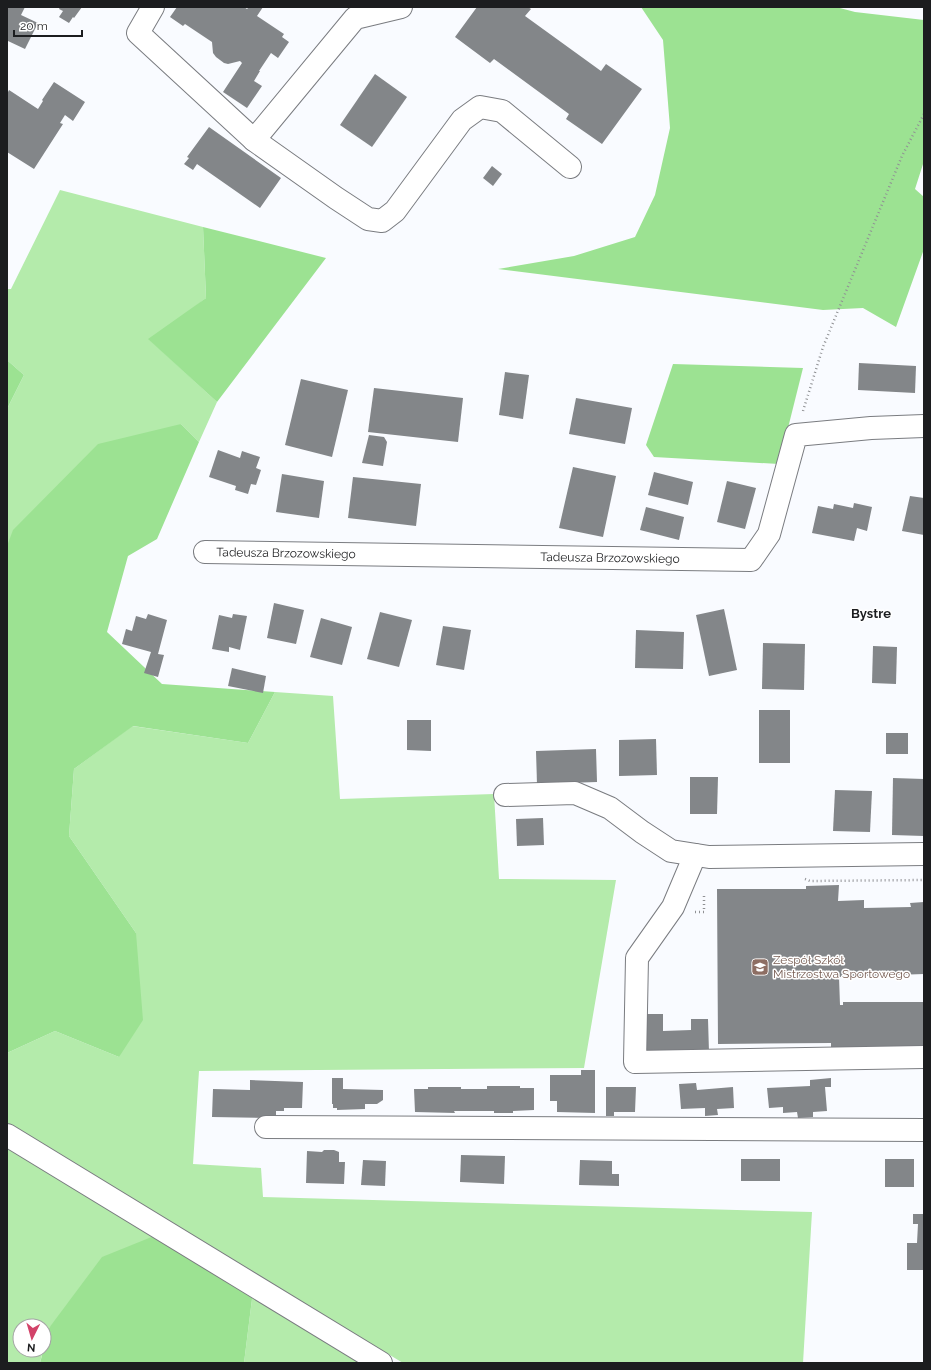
<svg xmlns="http://www.w3.org/2000/svg" width="931" height="1370" font-family="Raleway,sans-serif">
<rect width="100%" height="100%" fill="#f9fbff"/>
<g fill="#b4ebab">
<path d="M60,190L203,227L206,298L151,341L217,402L199,442L181,424L7,546V409L24,375L7,360V289H11Z"/>
<path d="M275,692L333,696L340,799L494,794L499,879L616,880L584,1068L199,1071L193,1164L261,1168L263,1197L812,1212L803,1363L767,1362L766,1363H403L171,1223L7,1132V1053L55,1031L119,1057L136,933L69,836L74,769L132,726L248,743Z"/>
<path d="M7,1142L159,1234L49,1328L44,1348V1326H20V1350H43L40,1363H7Z"/>
<path d="M253,1291L368,1363H244Z"/>
</g>
<g fill="#9ce292">
<path d="M641,7H836L855,12L924,20V161L915,189L924,197V249L896,327L863,308L823,310L498,269L574,256L635,237L655,195L670,128L663,40Z"/>
<path d="M203,227L326,258L217,402L148,339L206,298Z"/>
<path d="M7,360L24,375L7,409Z"/>
<path d="M673,364L803,368L779,464L654,457L646,445Z"/>
<path d="M181,424L199,442L157,539L128,556L107,632L162,684L275,692L248,743L133,726L74,769L69,836L136,933L143,1020L119,1057L55,1031L7,1053V546L13,530L98,444Z"/>
<path d="M159,1234L253,1291L244,1363H40L49,1328L102,1257Z"/>
</g>
<g fill="#838689">
<path d="M7,7H25L21,15L38,23L25,49L8,41L7,43Z"/>
<path d="M60,7H82L74,18L73,17L69,23L59,17L63,11L59,9Z"/>
<path d="M177,7H185L187,8L188,7H244L247,9L249,7H263L257,16L284,34L282,37L289,42L278,58L271,53L259,71H260L254,81L262,86L247,108L223,92L242,63L240,61L228,64L224,63L216,57L213,53L212,42L185,24L183,26L170,17Z"/>
<path d="M477,7H528L531,9L525,16L601,71L606,64L642,89L602,144L566,119L569,114L494,59L490,63L455,37Z"/>
<path d="M375,74L407,97L372,147L340,125Z"/>
<path d="M54,82L85,102L73,121L65,115L60,123L63,124L34,169L7,152V94L9,90L38,109L43,101L42,100Z"/>
<path d="M209,127L281,178L260,208L197,164L193,170L184,164L189,158L187,157Z"/>
<path d="M492,166L502,174L493,186L483,178Z"/>
<path d="M859,363L916,366L915,393L858,390Z"/>
<path d="M505,372L529,375L523,419L499,415Z"/>
<path d="M301,379L348,390L332,457L285,445Z"/>
<path d="M374,388L463,398L458,442L368,432Z"/>
<path d="M576,398L632,408L625,444L569,434Z"/>
<path d="M369,435L384,437L387,442L383,466L362,463Z"/>
<path d="M218,450L240,458L242,451L260,457L256,468L261,470L256,485L251,484L248,494L235,490L236,486L209,477Z"/>
<path d="M573,467L616,476L603,537L559,528Z"/>
<path d="M654,472L693,482L688,505L648,495Z"/>
<path d="M282,474L324,481L319,518L276,512Z"/>
<path d="M353,477L421,484L416,526L348,518Z"/>
<path d="M727,481L756,488L745,529L717,522Z"/>
<path d="M910,496L924,498V535L902,531Z"/>
<path d="M854,503L872,507L867,531L857,528L854,541L812,533L818,506L833,509L834,504L853,508Z"/>
<path d="M646,507L684,517L679,540L640,530Z"/>
<path d="M274,603L304,610L296,644L267,638Z"/>
<path d="M724,609L737,670L709,676L696,615Z"/>
<path d="M380,612L412,620L399,667L367,659Z"/>
<path d="M148,614L167,620L158,654L164,655L158,677L144,673L151,652L122,644L126,629L132,631L136,616L146,619Z"/>
<path d="M233,614L247,616L240,650L229,647V652L212,649L219,615L232,618Z"/>
<path d="M321,618L352,627L342,665L310,657Z"/>
<path d="M443,626L471,630L464,670L436,665Z"/>
<path d="M636,630L684,632L683,669L635,668Z"/>
<path d="M763,643L805,644L804,690L762,689Z"/>
<path d="M873,646L897,647L896,684L872,683Z"/>
<path d="M232,668L266,676L263,693L228,686Z"/>
<rect x="759" y="710" width="31" height="53"/>
<path d="M407,720H431V751L407,750Z"/>
<rect x="886" y="733" width="22" height="21"/>
<path d="M656,739L657,775L619,776V740Z"/>
<path d="M596,749L597,782L537,784L536,751Z"/>
<path d="M690,777H718L717,814H690Z"/>
<path d="M893,778L924,779V836L892,835Z"/>
<path d="M835,790L872,791L870,832L833,831Z"/>
<path d="M543,818L544,845L517,846L516,819Z"/>
<path d="M839,885L838,901L864,900V908L911,907L910,903L924,902V974L839,977L840,1005H843V1002H924V1047L843,1048V1047H831V1043L718,1044L717,889H806V886Z"/>
<path d="M644,1014H663V1031L691,1030V1019H708L709,1052L646,1055Z"/>
<path d="M581,1070H595V1113L557,1112V1101H550V1075H581Z"/>
<path d="M332,1078H343V1089L383,1090V1100L377,1104H365V1109L337,1110V1108H333V1104H332Z"/>
<path d="M831,1078V1087H825L827,1111L813,1112V1117L798,1118L797,1112L783,1113V1107L769,1108L767,1088L810,1086V1080Z"/>
<path d="M250,1080L303,1082L302,1108H284V1111H276V1118L212,1117L213,1089L250,1090Z"/>
<path d="M696,1083L697,1090L733,1087L734,1108L717,1109L718,1115L705,1116V1108L681,1109L679,1084Z"/>
<path d="M487,1086H520V1088H534V1110L513,1111V1113H494V1111H454L455,1113L415,1112L414,1089H428V1087H461V1089H487Z"/>
<path d="M606,1087H636L635,1112H614V1116H606Z"/>
<path d="M324,1150H334L339,1152V1162H345L344,1184L306,1183L307,1151L322,1152Z"/>
<path d="M461,1155L505,1156L504,1184L460,1182Z"/>
<rect x="741" y="1159" width="39" height="22"/>
<rect x="885" y="1159" width="29" height="28"/>
<path d="M363,1160L386,1161L385,1186L361,1185Z"/>
<path d="M580,1160L612,1161V1174H619V1186L579,1185Z"/>
<path d="M913,1214H924V1270H907V1243H917L918,1224H913Z"/>
</g>
<g fill="none" stroke-linecap="round" stroke-linejoin="round">
<defs>
<g id="minor">
<path d="M153,7L138,33L254,140L355,18L401,7"/>
<path d="M254,140L336,198L368,219L382,221L395,211L462,120L480,107L502,111L570,167"/>
<path id="s1" d="M205,552L751,560L769,534L796,435L871,428L924,426"/>
<path d="M505,795L575,793L610,808L642,832L671,851L709,857L924,854"/>
<path d="M695,855L673,907L637,958L635,1062L924,1057"/>
<path d="M266,1127L924,1130"/>
<path d="M7,1135L381,1363"/>
</g>
</defs>
<use href="#minor" stroke="#7a7c80" stroke-width="24"/>
<g stroke="#909194" stroke-width="2.5" stroke-dasharray="1 3" stroke-linecap="butt">
<path d="M803,411L823,347L902,156L924,114"/>
<path d="M805,879L810,881L924,880"/>
<path d="M695,912H704V894"/>
</g>
<use href="#minor" stroke="#fff" stroke-width="22"/>
</g>
<defs>
<symbol id="school-square" viewBox="-11 -11 22 22"><rect x="-9" y="-9" width="18" height="18" rx="4" fill="#8d6e63" stroke="#fff"/><path d="M0-5L7-2L0 1L-7-2ZM-4 1L0 2.5L4 1V4Q0 6-4 4Z" fill="#fff"/></symbol>
</defs>
<g fill-rule="evenodd">
<use href="#school-square" x="750" y="957" width="20" height="20"/>
</g>
<g text-anchor="middle" dominant-baseline="central" stroke-width="3" stroke-linejoin="round" paint-order="stroke">
<g font-size="12" fill="#1c1d1f" stroke="#fff">
<text stroke="none"><textPath href="#s1" startOffset="81">Tadeusza Brzozowskiego</textPath></text>
<text stroke="none"><textPath href="#s1" startOffset="405">Tadeusza Brzozowskiego</textPath></text>
</g>
<g font-size="12" fill="#785e54" stroke="#fff" text-anchor="start">
<text x="773" y="960">Zespół Szkół<tspan x="773" dy="14">Mistrzostwa Sportowego</tspan></text>
</g>
<g font-size="13" font-weight="bold" fill="#1c1d1f" stroke="#fff">
<text x="871" y="613">Bystre</text>
</g>
</g>
<rect width="931" height="1370" fill="none" stroke="#1c1d1f" stroke-width="16"/>
<g transform="translate(32 1338) rotate(185)"><circle r="19" fill="#ffffff" stroke="#a4a5a5"/>
<path d="M0-3L7 15L0 10L-7 15Z" fill="#d24369"/>
<text y="-6" font-size="11" font-weight="bold" text-anchor="middle" fill="#1c1d1f">N</text>
</g>
<path d="M14 30v6h68v-6" fill="none" stroke="#1c1d1f" stroke-width="2"/>
<text x="20" y="30" font-size="12" fill="#1c1d1f" stroke="#ffffff" stroke-width="3" paint-order="stroke">20 m</text>
</svg>
